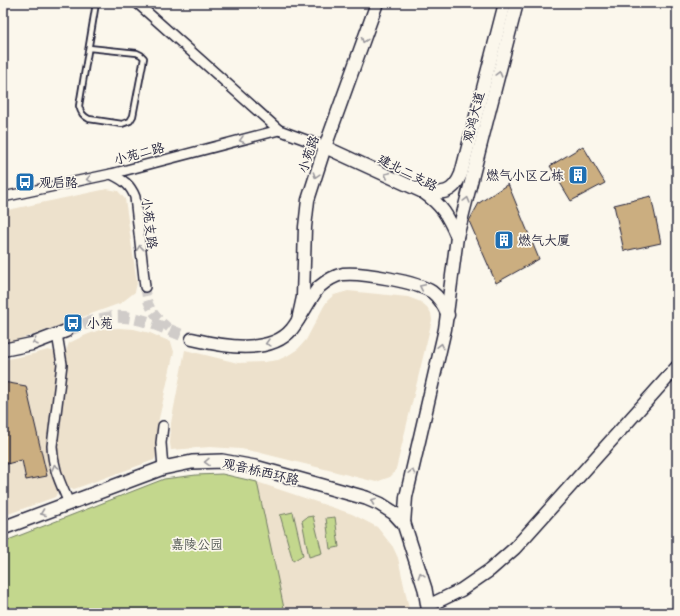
<svg xmlns="http://www.w3.org/2000/svg" width="680" height="616" font-family="'Patrick Hand','LXGW WenKai TC',sans-serif">
<rect width="100%" height="100%" fill="#fbf7ec"/>
<filter id="ink" filterUnits="userSpaceOnUse"><feTurbulence type="fractalNoise" baseFrequency=".025" numOctaves="2"/><feDisplacementMap in="SourceGraphic" scale="8" xChannelSelector="R" yChannelSelector="G"/><feConvolveMatrix kernelMatrix="1 2 1 2 8 2 1 2 1" color-interpolation-filters="sRGB"/></filter>
<g filter="url(#ink)">
<g fill="#ede1cc">
<path d="M107,189L118,191L125,199L137,283L135,292L121,303L33,335L3,344V211Z"/>
<path d="M348,291L408,297L421,302L427,307L431,313L432,320L397,465L395,472L390,477L376,482L257,452L241,449L210,447L171,450L170,443L171,423L185,350L238,363L264,362L278,360L287,356L298,349L306,340L324,306L328,300L334,295Z"/>
<path d="M119,328L134,329L150,333L171,342L174,352L158,423L156,443L157,455L154,460L74,489L66,486L59,469L57,457V446L66,364V351L69,343L86,335L102,329Z"/>
<path d="M48,350L56,352L58,365L49,459L51,471L58,491L55,497L3,516V360L33,354Z"/>
<path d="M222,474L257,482L352,514L377,527L393,547L398,558L410,613H3V542L164,479L196,475Z"/>
</g>
<g fill="#c3d78d" stroke="#727c64">
<path d="M222,474L257,482L285,613H3V542L164,479L196,475Z"/>
<path d="M293,512L303,555L293,561L280,515Z"/>
<path d="M313,516L322,553L309,557L302,521L307,517Z"/>
<path d="M335,517L339,547L330,549L326,518Z"/>
</g>
<g fill="#cbae80" stroke="#22223b">
<path d="M583,146L605,183L571,201L550,166Z"/>
<path d="M508,184L539,259L496,283L469,221L479,203Z"/>
<path d="M651,196L661,243L624,251L614,205Z"/>
<path d="M3,382L26,386L47,476L26,480L22,460L3,465Z"/>
</g>
<g fill="none" stroke-linecap="round" stroke-linejoin="round">
<path stroke="#d0ccc9" stroke-width="9" stroke-dasharray="9 4.5" stroke-linecap="butt" d="M145,287C147,311 158,319 175,333"/>
<path stroke="#d0ccc9" stroke-width="12" stroke-dasharray="12 6" stroke-linecap="butt" d="M66,331C82,325 98,318 114,317C141,315 167,330 192,339"/>
<defs>
<path id="lane" d="M89,48L137,53L141,55L144,58L133,116L130,121L122,124L89,119C83,116 81,113 79,106L96,3"/>
<g id="street">
<path d="M137,3L279,130L325,147"/>
<path d="M111,174C123,180 130,184 135,197L145,287"/>
<path d="M3,197L111,174L279,130"/>
<path d="M57,334L62,364L52,446C53,469 60,482 69,503"/>
<path d="M163,468L161,443L163,426"/>
</g>
<g id="secondary">
<path d="M325,147L423,192C442,205 448,216 457,237"/>
<path d="M423,192C442,194 453,194 461,174L505,3"/>
<path d="M298,320L303,297L305,227L308,200L325,147L377,3"/>
<path d="M192,339C221,346 270,356 292,329C302,316 309,300 319,287C326,281 334,276 343,274C362,272 417,282 432,292C440,298 444,306 448,315"/>
<path d="M3,350L32,344L66,331"/>
<path d="M404,524L406,497L445,329L457,237L517,3"/>
<path d="M428,606L461,590L490,570L515,548L677,367"/>
</g>
<path id="primary" d="M3,528L163,468L192,462L222,461L255,467L366,498L380,504L394,513L404,524L425,589L429,613"/>
</defs>
<use href="#lane" stroke="#22223b" stroke-width="8"/>
<use href="#street" stroke="#22223b" stroke-width="12"/>
<use href="#secondary" stroke="#22223b" stroke-width="15"/>
<use href="#primary" stroke="#22223b" stroke-width="16"/>
<use href="#lane" stroke="#fbf7ec" stroke-width="4.5"/>
<use href="#street" stroke="#fbf7ec" stroke-width="9"/>
<use href="#secondary" stroke="#fbf7ec" stroke-width="12"/>
<use href="#primary" stroke="#fbf7ec" stroke-width="13"/>
</g>
<defs><path id="oneway-chevron" d="M-2-3.5L2.5 0L-2 3.5" fill="none" stroke-width="1.6" stroke-linecap="round" stroke-linejoin="round"/></defs>
<g stroke="#99979c">
<use href="#oneway-chevron" transform="translate(364 40) rotate(110)"/>
<use href="#oneway-chevron" transform="translate(499 74) rotate(-75)"/>
<use href="#oneway-chevron" transform="translate(242 140) rotate(165)"/>
<use href="#oneway-chevron" transform="translate(316 175) rotate(108)"/>
<use href="#oneway-chevron" transform="translate(387 175) rotate(-155)"/>
<use href="#oneway-chevron" transform="translate(89 179) rotate(168)"/>
<use href="#oneway-chevron" transform="translate(467 200) rotate(-75)"/>
<use href="#oneway-chevron" transform="translate(140 248) rotate(-96)"/>
<use href="#oneway-chevron" transform="translate(422 287) rotate(-155)"/>
<use href="#oneway-chevron" transform="translate(35 342) rotate(161)"/>
<use href="#oneway-chevron" transform="translate(268 343) rotate(165)"/>
<use href="#oneway-chevron" transform="translate(441 346) rotate(-77)"/>
<use href="#oneway-chevron" transform="translate(207 462) rotate(179)"/>
<use href="#oneway-chevron" transform="translate(55 467) rotate(-105)"/>
<use href="#oneway-chevron" transform="translate(412 472) rotate(-77)"/>
<use href="#oneway-chevron" transform="translate(373 501) rotate(-157)"/>
<use href="#oneway-chevron" transform="translate(43 513) rotate(159)"/>
<use href="#oneway-chevron" transform="translate(421 575) rotate(-108)"/>
</g>
</g>
<defs>
<symbol id="building-square" viewBox="-11 -11 22 22"><rect x="-9" y="-9" width="18" height="18" rx="4" fill="#1f6fb2" stroke="#fbf7ec"/><path d="M-4-6H4V6H1V3H-1V6H-4ZM-2.5-4.3h1.7v1.8h-1.7ZM.8-4.3h1.7v1.8H.8ZM-2.5-1h1.7V.8h-1.7ZM.8-1h1.7V.8H.8Z" fill="#fff"/></symbol>
<symbol id="bus-square" viewBox="-11 -11 22 22"><rect x="-9" y="-9" width="18" height="18" rx="4" fill="#1f6fb2" stroke="#fbf7ec"/><path d="M-5-6H5V4H4V6H2V4H-2V6H-4V4H-5ZM-3.5-4V0h7V-4ZM-3.5 1.2v1.5H-2V1.2ZM2 1.2v1.5H3.5V1.2Z" fill="#fff"/></symbol>
</defs>
<g fill-rule="evenodd">
<use href="#building-square" x="567" y="164" width="22" height="22"/>
<use href="#bus-square" x="14" y="171" width="22" height="22"/>
<use href="#building-square" x="493" y="229" width="22" height="22"/>
<use href="#bus-square" x="62" y="312" width="22" height="22"/>
</g>
<g text-anchor="middle" dominant-baseline="central" stroke-width="3.5" stroke-linejoin="round" paint-order="stroke">
<g font-size="13" fill="#22223b" stroke="#fbf7ec">
<text transform="translate(473 117) rotate(-76)">观鸿大道</text>
<text transform="translate(139 153) rotate(-15)">小苑二路</text>
<text transform="translate(308 154) rotate(-71)">小苑路</text>
<text transform="translate(408 172) rotate(27)">建北二支路</text>
<text transform="translate(150 223) rotate(83)">小苑支路</text>
<text transform="translate(261 471) rotate(13)">观音桥西环路</text>
</g>
<g font-size="13" fill="#22223b" stroke="#fbf7ec" text-anchor="start">
<text x="564" y="175" text-anchor="end">燃气小区乙栋</text>
<text x="39" y="182">观启路</text>
<text x="518" y="240">燃气大厦</text>
<text x="87" y="323">小苑</text>
</g>
<g font-size="13" fill="#525854" stroke="#fbf7ec">
<text x="197" y="544">嘉陵公园</text>
</g>
</g>
<rect width="680" height="616" fill="none" stroke="#fbf7ec" stroke-width="16"/>
<rect x="8" y="8" width="664" height="600" fill="none" stroke="#22223b" stroke-width="1.5" filter="url(#ink)"/>
</svg>
